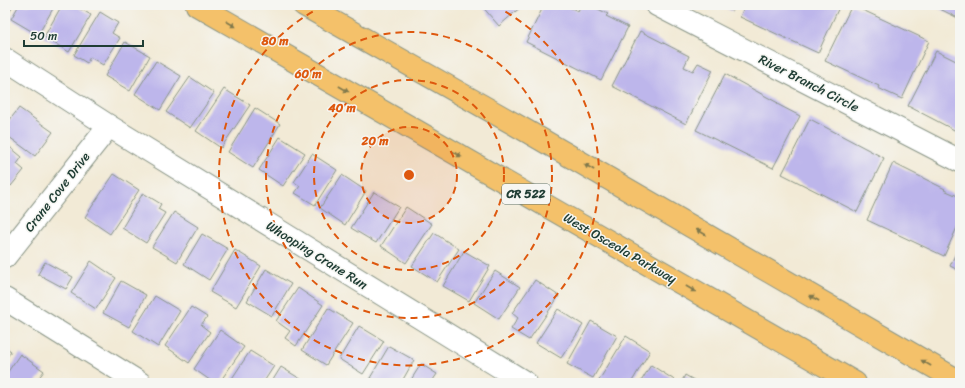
<svg xmlns="http://www.w3.org/2000/svg" width="965" height="388" font-family="Sriracha,sans-serif">
<rect width="100%" height="100%" fill="#f6f6f2"/>
<filter id="ink" filterUnits="userSpaceOnUse"><feTurbulence type="fractalNoise" baseFrequency=".025" numOctaves="2"/><feDisplacementMap in="SourceGraphic" scale="8" xChannelSelector="R" yChannelSelector="G"/><feConvolveMatrix kernelMatrix="1 2 1 2 8 2 1 2 1" color-interpolation-filters="sRGB"/></filter>
<filter id="wash" filterUnits="userSpaceOnUse"><feTurbulence type="fractalNoise" baseFrequency=".012" numOctaves="4" result="noise"/><feDisplacementMap in="SourceGraphic" scale="16" xChannelSelector="R" yChannelSelector="G"/><feGaussianBlur stdDeviation="0.9" result="paint"/><feColorMatrix in="noise" values="0 0 0 0 0 0 0 0 0 0 0 0 0 0 0 0 0 1.4 0 .05"/><feComposite in="paint" operator="in"/></filter>
<g filter="url(#wash)">
<rect width="100%" height="100%" fill="#f2ead6"/>
<g id="blocks">
<g fill="#bdb6eb">
<path d="M5,5H13L10,10L5,7Z"/>
<path d="M19,5H55L38,35L11,19Z"/>
<path d="M62,5H74L91,15L69,52L44,37Z"/>
<path d="M481,5H523L499,26Z"/>
<path d="M544,5H570L569,7L578,11L581,5H590L608,14L606,16L628,27L601,80L526,42Z"/>
<path d="M719,5H734L732,11Z"/>
<path d="M745,5H840L818,53L740,17Z"/>
<path d="M852,5L929,41L902,99L878,88L879,86L825,61Z"/>
<path d="M932,5H960V19Z"/>
<path d="M100,12L118,23L112,33L120,38L103,65L90,57L87,63L74,55Z"/>
<path d="M640,31L689,56L684,67L693,71L698,63L713,70L686,124L612,86Z"/>
<path d="M125,42L150,56L130,91L105,76Z"/>
<path d="M936,51L960,63V133L908,106Z"/>
<path d="M156,61L181,76L160,110L135,94Z"/>
<path d="M725,74L778,103L777,104L800,116L773,168L696,130Z"/>
<path d="M190,77L214,93L190,128L166,112Z"/>
<path d="M224,89L250,105L221,148L196,131Z"/>
<path d="M19,108L53,132L35,156L5,134V126Z"/>
<path d="M255,108L280,124L253,168L228,152Z"/>
<path d="M810,119L884,158L857,212L782,174Z"/>
<path d="M280,137L305,153L283,186L259,170Z"/>
<path d="M5,143L22,157L17,164L24,170L11,186L5,181Z"/>
<path d="M312,154L337,170L315,205L295,193L300,186L294,182Z"/>
<path d="M893,163L945,189L944,190L960,197V221L944,256L867,220Z"/>
<path d="M114,174L139,190L110,234L85,217Z"/>
<path d="M342,175L366,191L345,225L320,208Z"/>
<path d="M374,192L399,207L376,243L351,228Z"/>
<path d="M143,193L161,204L158,209L165,213L146,243L122,228Z"/>
<path d="M406,207L432,224L406,263L381,246Z"/>
<path d="M174,212L198,227L177,262L152,247Z"/>
<path d="M434,233L459,249L437,282L412,266Z"/>
<path d="M202,234L228,249L209,280L184,264Z"/>
<path d="M960,244V271L950,266Z"/>
<path d="M235,250L261,266L236,307L210,292Z"/>
<path d="M464,251L490,266L469,301L443,286Z"/>
<path d="M91,261L116,278L96,309L71,293Z"/>
<path d="M45,262L73,277L66,289L38,274Z"/>
<path d="M266,269L291,284L272,316L247,301Z"/>
<path d="M495,271L520,287L499,319L474,303Z"/>
<path d="M535,280L559,296L529,340L511,329L518,318L512,313Z"/>
<path d="M121,281L146,295L129,327L103,313Z"/>
<path d="M298,288L323,305L296,346L285,338L290,331L276,321Z"/>
<path d="M155,296L180,311L158,347L133,331Z"/>
<path d="M191,307L207,317L201,325L210,332L189,363L165,346Z"/>
<path d="M328,308L353,323L326,365L302,350Z"/>
<path d="M558,309L583,325L561,358L536,343Z"/>
<path d="M591,321L617,336L593,378L567,364Z"/>
<path d="M359,326L384,341L363,374L339,359Z"/>
<path d="M220,330L244,347L219,383H214L194,369Z"/>
<path d="M626,336L650,351L631,383H599L598,382Z"/>
<path d="M389,346L414,360L401,383H380L370,378Z"/>
<path d="M5,347L11,351L5,360Z"/>
<path d="M250,351L274,366L263,383H229Z"/>
<path d="M20,354L44,371L35,383H5V376Z"/>
<path d="M421,364L437,374L431,383H409Z"/>
<path d="M651,365L676,381L674,383H640Z"/>
<path d="M281,367L307,383H271Z"/>
<path d="M685,375L699,383H681Z"/>
</g>
</g>
</g>
<g filter="url(#ink)">
<use href="#blocks" fill-opacity="0" stroke="#889485" stroke-width="1"/>
<g fill="none" stroke-linecap="round" stroke-linejoin="round">
<defs>
<g id="minor">
<path d="M657,5L960,161"/>
<path d="M5,59L109,126L526,383"/>
<path d="M5,257L109,126"/>
<path d="M5,299L140,383"/>
</g>
<g id="major">
<path d="M197,5L855,383"/>
<path d="M304,5L523,129L960,382"/>
</g>
</defs>
<use href="#minor" stroke="#889485" stroke-width="24"/>
<use href="#major" stroke="#889485" stroke-width="24"/>
<use href="#minor" stroke="#fff" stroke-width="22"/>
<use href="#major" stroke="#f4c16a" stroke-width="22"/>
</g>
<defs><path id="oneway-solid" d="M-6-.8H1V-3.2L6.5 0L1 3.2V.8H-6Z"/></defs>
<g fill="#7f784c">
<use href="#oneway-solid" transform="translate(231 24) rotate(30)"/>
<use href="#oneway-solid" transform="translate(344 89) rotate(30)"/>
<use href="#oneway-solid" transform="translate(457 154) rotate(30)"/>
<use href="#oneway-solid" transform="translate(589 167) rotate(-150)"/>
<use href="#oneway-solid" transform="translate(701 232) rotate(-150)"/>
<use href="#oneway-solid" transform="translate(691 289) rotate(30)"/>
<use href="#oneway-solid" transform="translate(814 298) rotate(-150)"/>
<use href="#oneway-solid" transform="translate(926 363) rotate(-150)"/>
</g>
</g>
<circle cx="409" cy="175" r="48" fill="#de580e" fill-opacity=".12"/>
<g fill="none" stroke="#de580e" stroke-width="2" stroke-dasharray="7 5">
<circle cx="409" cy="175" r="48"/>
<circle cx="409" cy="175" r="95"/>
<circle cx="409" cy="175" r="143"/>
<path d="M495 6A190 190 0 1 1 323 6"/>
</g>
<g text-anchor="middle" dominant-baseline="central" stroke-width="3" stroke-linejoin="round" paint-order="stroke">
<rect fill="#f6f6f2" stroke="#60746d" stroke-width="1" x="502" y="184" width="48" height="20" rx="3"/>
<g font-size="12" font-weight="bold" fill="#1f3d34">
<text x="526" y="194">CR 522</text>
</g>
<g font-size="13" fill="#1f3d34" stroke="#f6f6f2">
<text transform="translate(809 83) rotate(27)">River Branch Circle</text>
<text transform="translate(57 192) rotate(-52)">Crane Cove Drive</text>
<text transform="translate(620 248) rotate(30)">West Osceola Parkway</text>
<text transform="translate(317 255) rotate(32)">Whooping Crane Run</text>
</g>
</g>
<circle cx="409" cy="175" r="6" fill="#de580e" stroke="#f6f6f2" stroke-width="2"/>
<g font-size="12" text-anchor="middle" font-weight="bold" fill="#de580e" stroke="#f6f6f2" stroke-width="3" stroke-linejoin="round" paint-order="stroke">
<text x="275" y="45">80 m</text>
<text x="308" y="78">60 m</text>
<text x="342" y="112">40 m</text>
<text x="375" y="145">20 m</text>
</g>
<rect width="965" height="388" fill="none" stroke="#f6f6f2" stroke-width="20"/>
<path d="M24 40v6h119v-6" fill="none" stroke="#1f3d34" stroke-width="2"/>
<text x="30" y="40" font-size="12" fill="#1f3d34" stroke="#f6f6f2" stroke-width="3" paint-order="stroke">50 m</text>
</svg>
